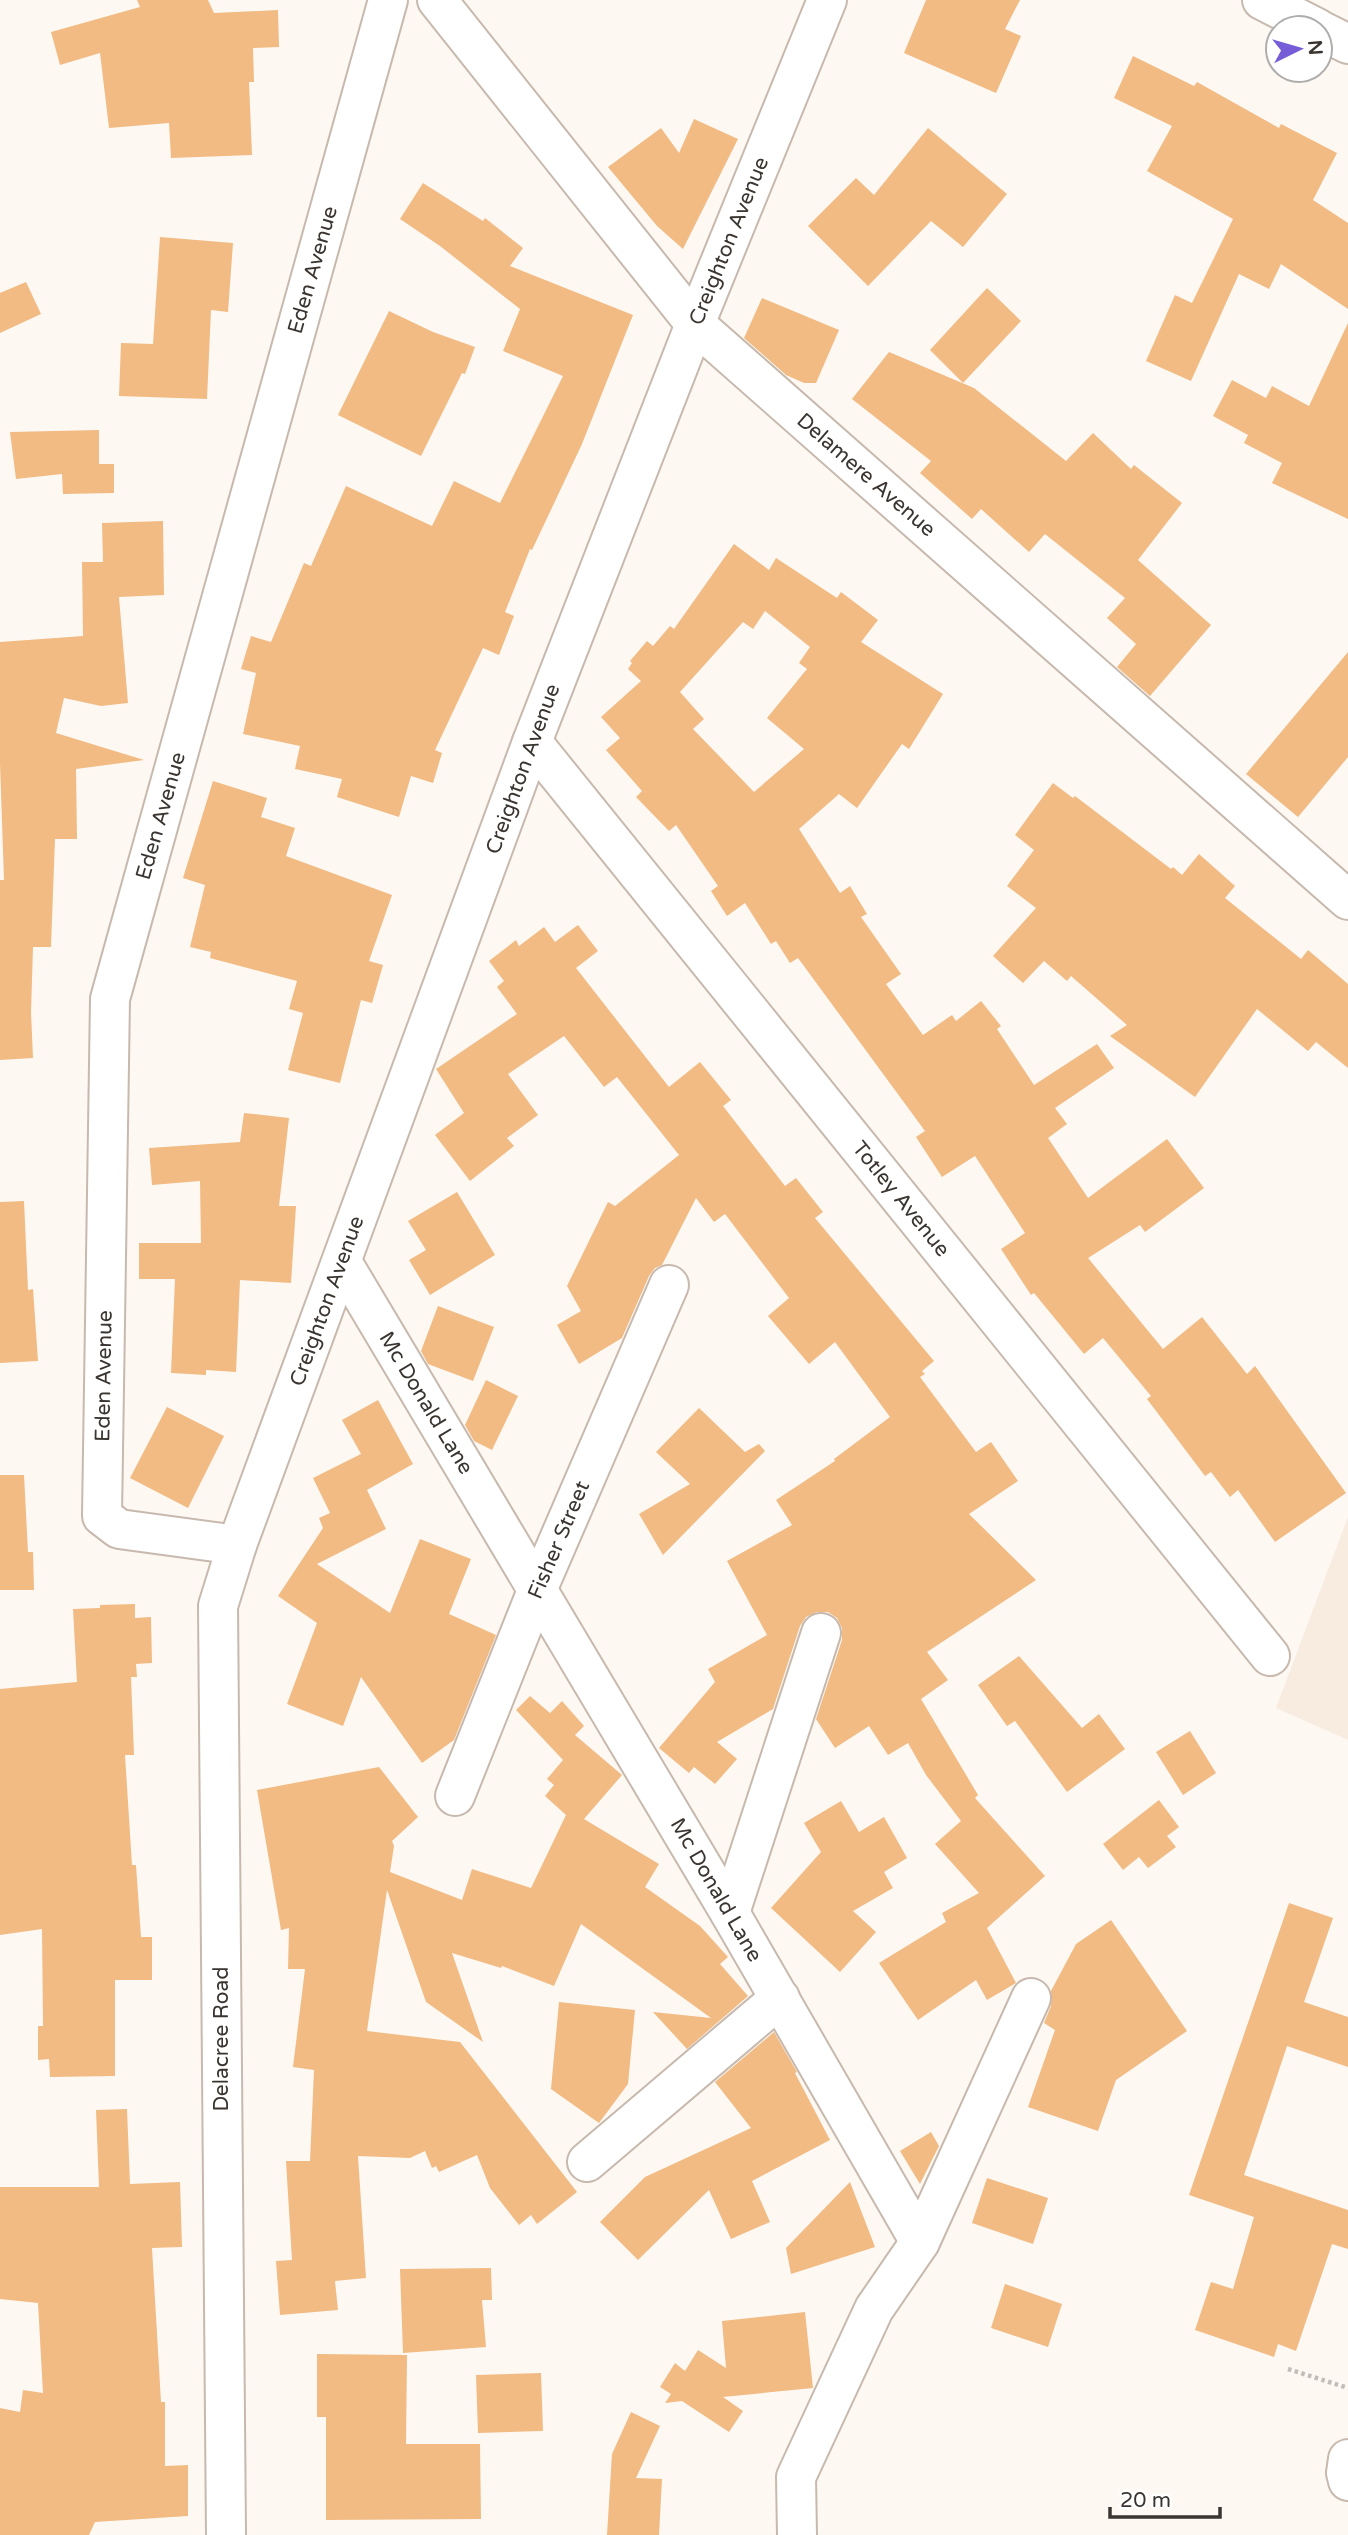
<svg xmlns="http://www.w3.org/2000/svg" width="1348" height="2535" font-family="'Varela Round',sans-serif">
<rect width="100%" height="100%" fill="#fef8f3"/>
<path fill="#f8ece1" d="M1348,1517V1740L1276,1708Z"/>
<g fill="#f1bb83" fill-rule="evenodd">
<path d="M137,0H208L214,13L278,10L279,47L253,48L254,82H249L252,155L171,158L169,123L109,128L100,53L60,65L51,32L140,7Z"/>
<path d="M926,0H1020L1005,29L1021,36L996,93L904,53Z"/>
<path d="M1133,56L1194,86L1197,82L1279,128L1281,124L1337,153L1313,200L1348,223V309L1281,264L1269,289L1239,274L1191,381L1146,361L1175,295L1192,303L1233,219L1147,171L1172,126L1114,98Z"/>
<path d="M694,119L738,139L683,249L657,226L608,167L661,128L679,153Z"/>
<path d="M928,128L1007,194L963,247L931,221L868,286L808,226L856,178L874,195Z"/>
<path d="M423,183L483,221L485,218L523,248L510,266L633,315L582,444L532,550L530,549L505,612L514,616L499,655L483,648L435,750L442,753L433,783L411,776L399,817L337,797L342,779L295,769L300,746L243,734L256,673L241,669L251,636L271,642L304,563L311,566L346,486L432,526L454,481L500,503L563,376L503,351L520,309L440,246L400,219Z"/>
<path d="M160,237L233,243L228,312L211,310L207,399L119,396L121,343L153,344Z"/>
<path d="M26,282L41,314L0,333V293Z"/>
<path d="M987,288L1021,321L963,383L930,350Z"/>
<path d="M762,298L839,330L816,383H804L786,375L744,338Z"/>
<path d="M389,311L433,332L475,347L465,374L462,373L421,456L338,415Z"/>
<path d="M1348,323V519L1272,483L1282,463L1244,443L1248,435L1213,416L1232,380L1266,398L1272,386L1309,406Z"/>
<path d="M889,352L974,388L1066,461L1093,433L1131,469L1134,465L1182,503L1138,560L1211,625L1150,696L1117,667L1136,644L1107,618L1125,598L1045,534L1029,552L981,509L972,519L920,473L931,461L852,399Z"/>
<path d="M99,430V464H114V493L63,494L62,474L16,479L10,432Z"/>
<path d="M163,521L164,595L119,597L128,703L101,706L64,698L56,733L144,760L76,769L77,839H55L51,947H33L31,1012L33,1058L0,1060V880H4L0,763V642L83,636L82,562H103L102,523Z"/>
<path d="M734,544L769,570L776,558L837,598L841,592L878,620L861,642L943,694L909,749L902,744L857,808L839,794L799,829L840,893L850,886L867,914L861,917L901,974L886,984L923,1035L952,1015L956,1021L981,1001L1001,1026L997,1029L1034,1085L1097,1044L1114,1068L1055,1108L1067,1124L1048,1138L1088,1198L1167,1139L1204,1188L1145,1232L1140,1225L1088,1258L1163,1349L1202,1317L1247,1374L1255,1366L1346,1493L1275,1542L1238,1490L1230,1497L1211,1472L1205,1476L1147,1399L1151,1396L1103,1338L1084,1354L1034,1293L1031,1295L1001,1249L1025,1233L975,1156L942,1177L916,1137L925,1131L798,958L790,963L776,941L771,944L745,903L727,916L711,891L718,886L676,825L669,831L636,797L642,791L606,750L620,738L601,717L641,681L628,669L632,663L630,661L647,641L653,646L670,626L674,629ZM765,611L810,647L799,663L807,669L767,718L804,749L754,792L693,729L704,719L680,692L743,622L753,629Z"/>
<path d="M1348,652V757L1298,817L1246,774Z"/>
<path d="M213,781L267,798L261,817L295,828L286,856L392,895L369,961L383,965L372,1003L361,1000L340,1083L288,1070L303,1013L289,1009L297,981L210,958L211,952L190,947L205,885L183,878Z"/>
<path d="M1053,783L1073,798L1075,796L1171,869L1173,867L1182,875L1199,854L1235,886L1225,898L1301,959L1308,950L1348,984V1068L1316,1042L1308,1051L1257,1009L1195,1097L1110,1036L1127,1025L1071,976L1067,981L1044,961L1023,983L993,956L1036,908L1007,886L1034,850L1015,835Z"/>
<path d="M578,925L598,951L576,968L669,1087L700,1062L731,1100L723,1106L785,1186L796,1178L823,1212L815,1218L934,1361L922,1371L925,1374L920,1377L976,1452L991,1442L1018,1481L969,1514L1036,1580L927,1652L948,1680L921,1699L978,1795L975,1798L1045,1876L987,1928L1016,1983L987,2000L976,1980L918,2020L879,1963L946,1922L942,1913L979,1893L935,1844L961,1821L926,1775L908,1743L888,1755L869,1726L835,1748L816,1719L842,1640V1628L837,1618L828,1612H817L806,1617L800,1626L773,1709L717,1742L737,1759L715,1784L694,1767L689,1773L659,1748L715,1682L708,1669L767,1635L727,1561L792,1525L776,1500L835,1461L834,1459L890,1417L835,1342L809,1364L768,1316L789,1298L725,1214L714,1222L696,1198L662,1265L655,1268L649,1276L622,1338L579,1364L557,1325L581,1311L567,1286L608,1202L615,1206L679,1155L617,1077L604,1087L564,1036L508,1074L538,1115L507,1138L514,1146L470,1181L435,1135L464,1113L436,1069L517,1014L497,987L504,981L489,961L516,940L519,946L544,927L555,942Z"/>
<path d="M244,1113L289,1118L279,1206H296L291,1283L240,1280L236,1372L206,1370V1375L171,1373L175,1279H139V1243H201L200,1181L152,1185L149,1148L240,1142Z"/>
<path d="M457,1192L495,1255L430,1295L409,1260L426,1250L408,1221Z"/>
<path d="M24,1201L28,1290L33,1289L38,1361L0,1363V1202Z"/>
<path d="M438,1306L494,1327L473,1381L428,1364L421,1351Z"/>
<path d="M486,1380L518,1396L492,1450L474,1441L465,1425Z"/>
<path d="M378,1400L413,1464L367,1490L386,1529L317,1564L390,1613L420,1539L471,1559L449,1614L496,1635L454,1740L422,1763L361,1677L343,1726L287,1704L317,1623L278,1596L323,1528L319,1518L330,1513L313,1478L361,1454L342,1420Z"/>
<path d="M167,1407L224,1436L188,1508L130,1478Z"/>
<path d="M699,1408L745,1452L759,1444L765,1451L663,1555L639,1514L690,1484L656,1452Z"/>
<path d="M0,1475H24L28,1552H33L34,1590H0Z"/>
<path d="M135,1604V1618L151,1617L152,1663L136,1664L137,1677H131L134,1755H125L132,1865H136L141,1937H152V1980H115V2076L50,2077L49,2059L38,2060V2026H43L42,1929L0,1935V1689L77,1682L73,1609L100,1608V1605Z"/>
<path d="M1019,1656L1082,1728L1099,1714L1125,1749L1067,1792L1015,1721L1007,1726L978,1685Z"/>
<path d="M530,1696L550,1713L562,1701L584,1726L575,1735L622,1775L584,1819L659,1864L645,1887L700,1926L728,1957L720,1964L748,1996L687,2049L653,2012L711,2018L581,1924L554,1986L502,1966L501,1968L452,1953L483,2042L426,2002L387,1890L367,2031L460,2042L577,2192L537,2224L531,2215L519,2225L490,2188L477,2155L439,2172L436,2166L432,2168L425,2151L410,2158L358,2156L366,2278L335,2281L338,2310L280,2315L276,2261L292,2260L286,2161H310L314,2070L293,2067L305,1969H288L289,1928L281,1930L257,1790L379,1767L418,1817L392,1841L394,1846L390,1872L462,1900L472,1869L531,1888L566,1815L545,1796L554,1785L547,1779L563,1760L516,1710Z"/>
<path d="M1190,1731L1216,1773L1183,1795L1156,1752Z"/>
<path d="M1159,1800L1179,1827L1167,1836L1176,1847L1148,1868L1139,1857L1123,1870L1103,1844Z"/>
<path d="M841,1801L859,1832L884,1817L907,1858L884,1872L893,1888L853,1911L876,1932L840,1972L771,1908L821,1852L804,1823Z"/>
<path d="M1289,1903L1333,1918L1304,2002L1348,2017V2067L1287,2046L1244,2175L1348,2210V2249L1332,2244L1296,2351L1278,2344L1274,2357L1195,2330L1211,2282L1233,2289L1254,2217L1189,2195Z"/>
<path d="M1111,1920L1187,2031L1116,2080L1098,2131L1028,2107L1055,2030L1044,2023L1051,2006V1991L1076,1944Z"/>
<path d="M559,2002L635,2010L628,2084L599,2123L551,2089Z"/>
<path d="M774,2032L797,2072L795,2073L830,2140L752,2181L770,2222L731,2239L709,2190L638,2260L600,2222L645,2177L751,2128L715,2082Z"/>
<path d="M127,2109L130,2184L180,2182L182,2247L152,2248L161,2402H165V2466L188,2465V2516L95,2522L89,2535H0V2408L20,2412L23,2390L43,2393L38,2303L0,2299V2187H99L96,2110Z"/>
<path d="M931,2132L939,2146L920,2184L900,2151Z"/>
<path d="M987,2178L1048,2198L1033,2244L972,2223Z"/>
<path d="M850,2182L875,2247L791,2274L786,2248Z"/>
<path d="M491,2268L492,2300H482L486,2347L403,2353L400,2269Z"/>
<path d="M1005,2284L1062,2304L1048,2347L991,2328Z"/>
<path d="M805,2312L813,2388L723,2397L743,2411L729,2432L682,2401L665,2403L671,2394L660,2387L675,2363L685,2371L698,2350L726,2368L722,2321Z"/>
<path d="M317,2354L407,2355L406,2444H480L481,2519L326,2520V2417H317Z"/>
<path d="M541,2373L543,2431L478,2433L476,2375Z"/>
<path d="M631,2412L660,2426L636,2478L662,2479L659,2535H607L612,2454Z"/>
</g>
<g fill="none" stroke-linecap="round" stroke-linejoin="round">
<defs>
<g id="minor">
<path d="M437,0L695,324L1348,900"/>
<path d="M1262,0L1317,28"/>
<path d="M1320,30L1348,44"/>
<path d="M532,742L1270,1656"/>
<path d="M342,1262L730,1913L920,2242L874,2309L796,2477L797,2535"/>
<path d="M237,1545L119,1529L102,1516L110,999L388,0"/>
<path d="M455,1796L538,1588L669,1285"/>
<path d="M730,1913L821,1633"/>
<path d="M587,2162L780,1998"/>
<path d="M920,2242L1031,1998"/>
<path d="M1348,2459L1346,2473L1348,2481"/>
<path d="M226,2535L218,1606L237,1545L532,742L695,324L827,0"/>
</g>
</defs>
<use href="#minor" stroke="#c7b9ae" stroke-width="42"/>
<path stroke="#c2bdb8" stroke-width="4.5" stroke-dasharray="3.5 3.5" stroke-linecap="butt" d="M1288,2369L1348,2388"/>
<use href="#minor" stroke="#fff" stroke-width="38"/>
</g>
<g text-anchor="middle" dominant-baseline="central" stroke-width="6" stroke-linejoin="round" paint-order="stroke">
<g font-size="21" fill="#3a3530" stroke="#fff">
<text transform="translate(729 241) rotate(-68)">Creighton Avenue</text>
<text transform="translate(313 270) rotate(-74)">Eden Avenue</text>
<text transform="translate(866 475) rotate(41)">Delamere Avenue</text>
<text transform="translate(523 769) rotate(-70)">Creighton Avenue</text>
<text transform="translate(161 816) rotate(-74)">Eden Avenue</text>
<text transform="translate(901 1199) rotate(51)">Totley Avenue</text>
<text transform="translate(327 1301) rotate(-70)">Creighton Avenue</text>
<text transform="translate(104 1376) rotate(-89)">Eden Avenue</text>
<text transform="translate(426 1403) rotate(59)">Mc Donald Lane</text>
<text transform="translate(559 1540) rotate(-67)">Fisher Street</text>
<text transform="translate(716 1890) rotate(60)">Mc Donald Lane</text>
<text transform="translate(221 2039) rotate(-90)">Delacree Road</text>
</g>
</g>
<g transform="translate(1299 49) rotate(85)"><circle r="33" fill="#ffffff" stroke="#b0aeac" stroke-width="2"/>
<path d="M0-5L12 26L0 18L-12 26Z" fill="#775cd7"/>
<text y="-10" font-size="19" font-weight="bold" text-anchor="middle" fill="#3a3530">N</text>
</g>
<path d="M1110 2507v10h110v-10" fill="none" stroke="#3a3530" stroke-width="3.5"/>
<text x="1120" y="2507" font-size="21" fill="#3a3530" stroke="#ffffff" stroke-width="5" paint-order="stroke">20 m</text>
</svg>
